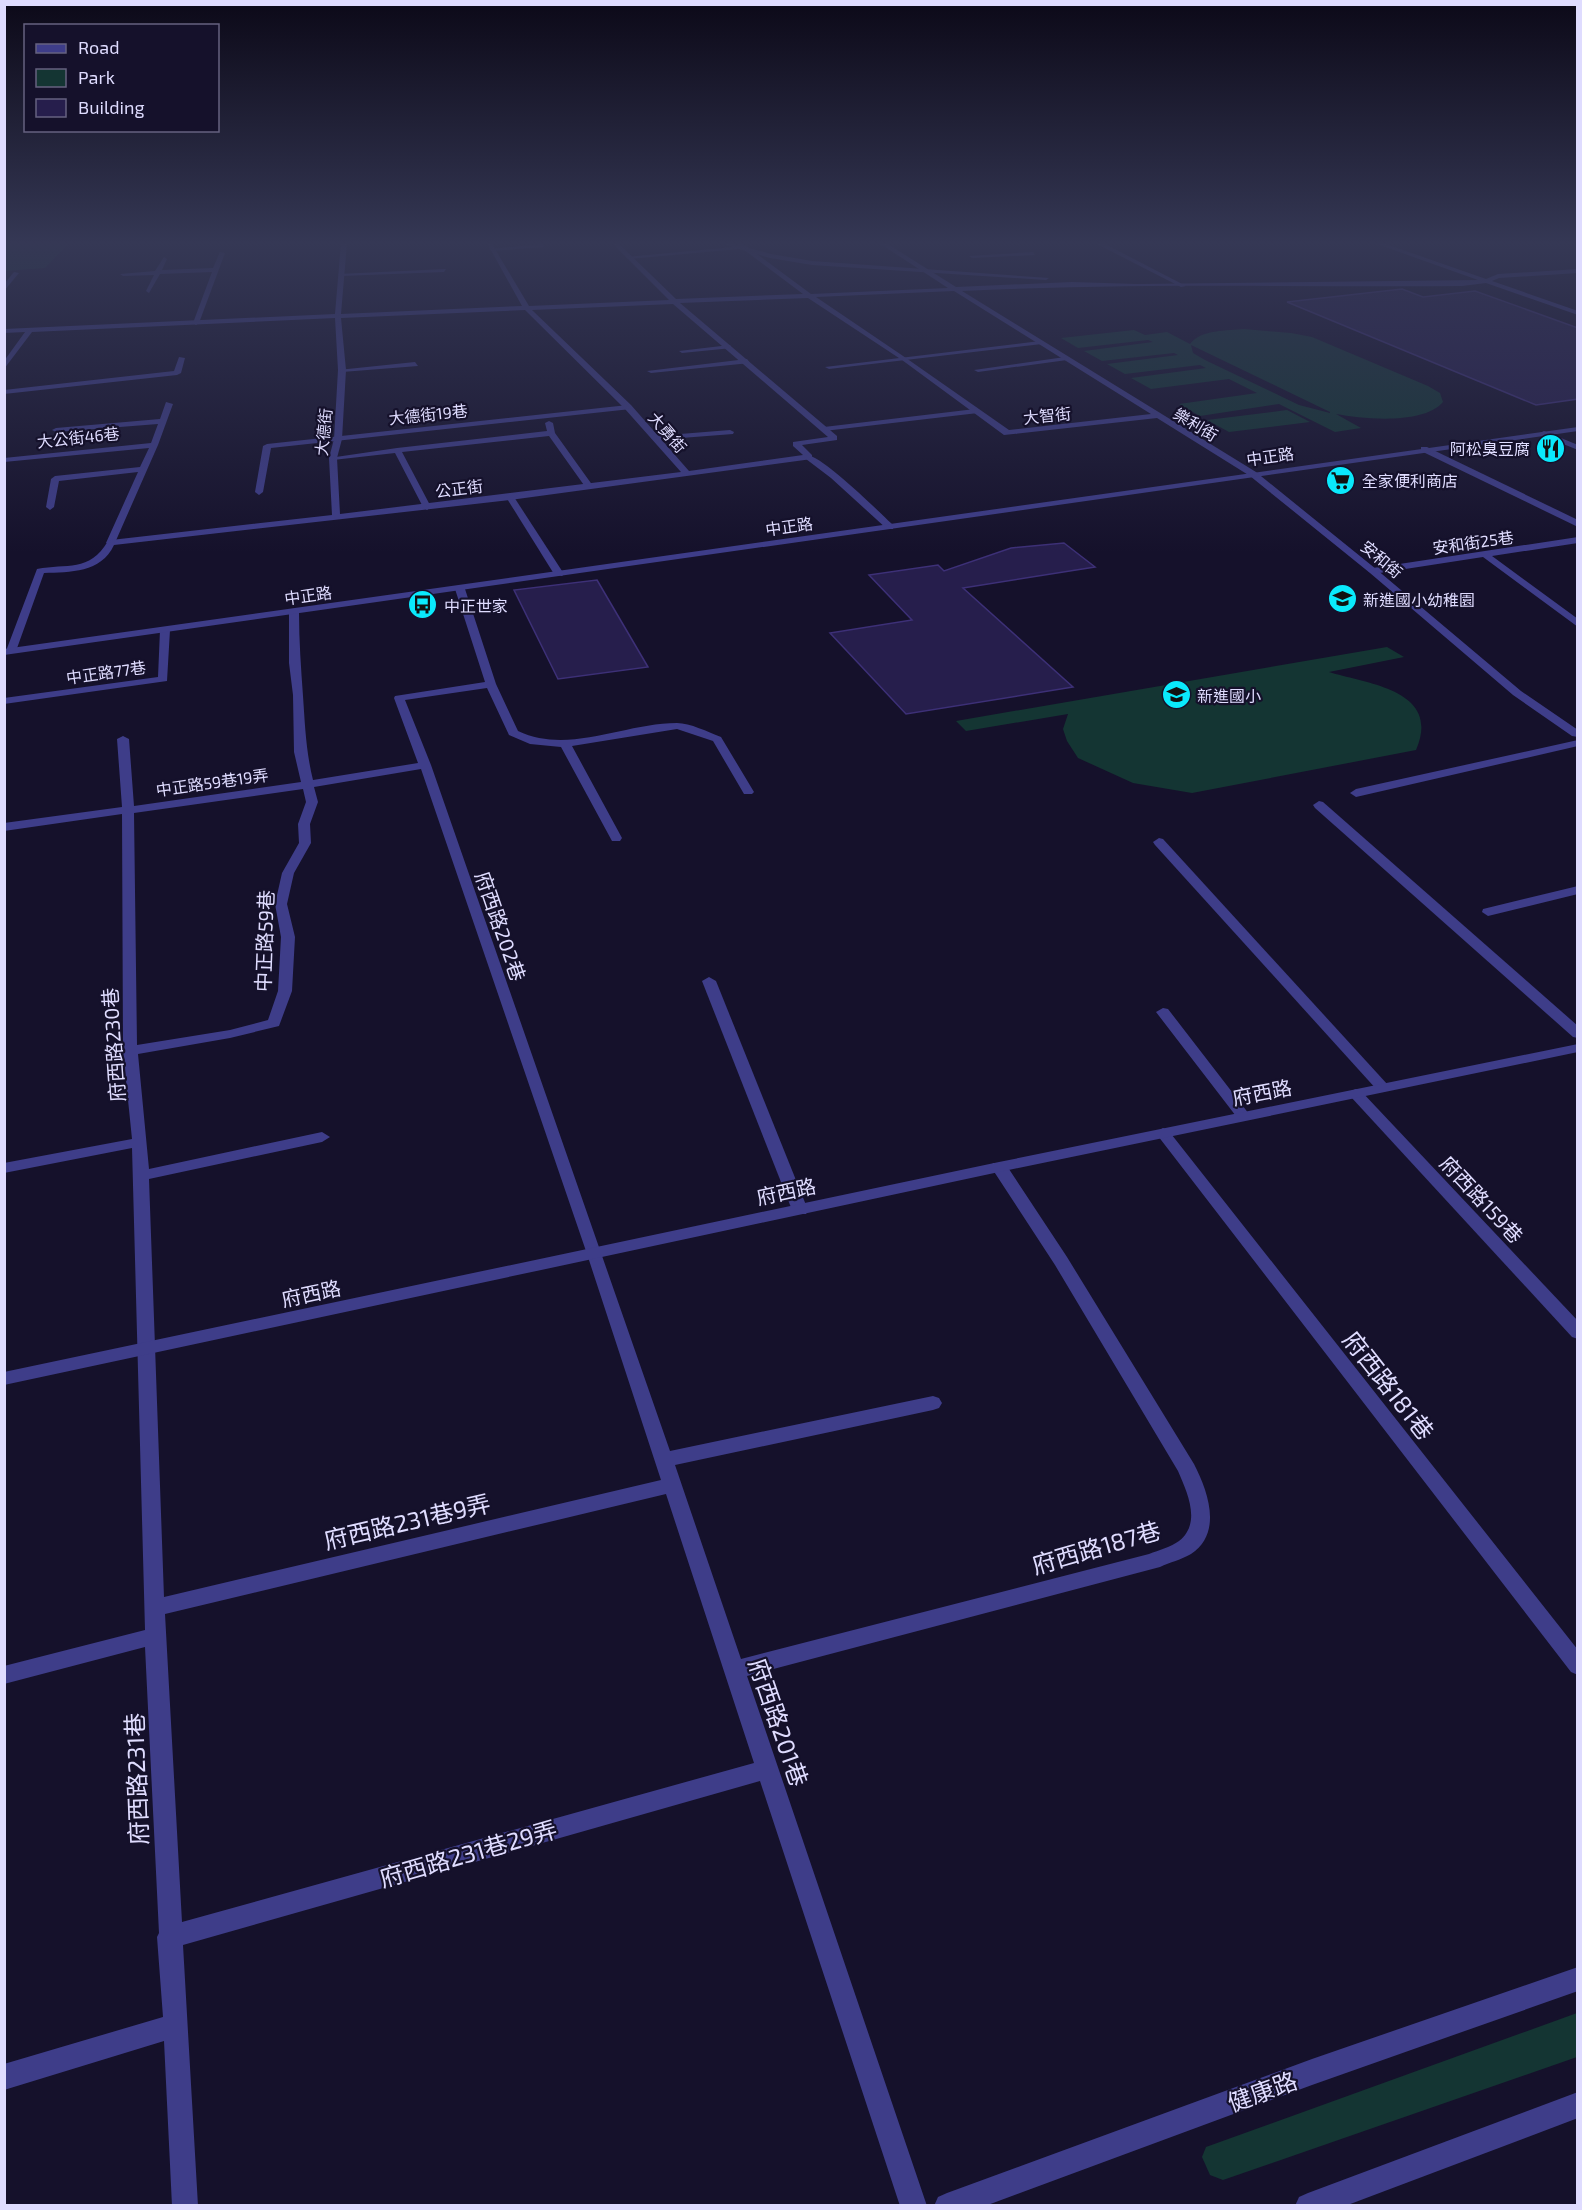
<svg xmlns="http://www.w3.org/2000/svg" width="1582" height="2210" font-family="'Exo 2','Noto Sans TC',sans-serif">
<rect width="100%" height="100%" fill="#15112b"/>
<g fill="#143533" fill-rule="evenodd">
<path d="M5,243H69L45,268L5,271Z"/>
<path d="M1244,329L1291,333L1312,337L1428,386L1440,393L1443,402C1423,425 1364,419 1336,414L1361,428L1335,432L1279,404L1200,416L1179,404L1257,393L1229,379L1151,389L1131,378L1206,368L1200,365L1125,374L1107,364L1178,355L1174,353L1102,361L1084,351L1153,342L1148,340L1078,348L1061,338L1134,330L1145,335L1167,332L1190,344C1201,329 1228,331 1244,329ZM1191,345L1330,412V413L1299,405L1205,360L1193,353Z"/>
<path d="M1287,410L1310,422L1229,432L1207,420Z"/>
<path d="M1387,647L1404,657L1329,672C1368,684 1442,690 1416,750L1192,793L1133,783L1078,758L1067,741L1063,729L1068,714L966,731L956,721Z"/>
<path d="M1577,2013V2057L1223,2180L1210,2175L1202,2157L1206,2147Z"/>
</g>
<g fill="#261e4c" stroke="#3d3077" stroke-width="1.5">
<path d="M1402,289L1423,297L1475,291L1578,328V399L1536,405L1287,302Z"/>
<path d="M1064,543L1095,567L963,588L1073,687L906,714L830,633L912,620L869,575L938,565L944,571L1011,548Z"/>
<path d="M597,580L648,667L558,679L514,590Z"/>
</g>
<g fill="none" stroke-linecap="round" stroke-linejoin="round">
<g fill="#3e3d89" fill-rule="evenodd">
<path d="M720,243H730L771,254L812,261L1049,278L1046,280L812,265L770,258L739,249L629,259L626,257L733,247Z"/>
<path d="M1095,243H1103L1186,286L1181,287Z"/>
<path d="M542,244L544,247L492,251L489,249Z"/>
<path d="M220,252L225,253L199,323L196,325L193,323L212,272L160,274L149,293L146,291L154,275L123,276L120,274L155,271L164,257L167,259L162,270L213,268Z"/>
<path d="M1033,252L1035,255L972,258L969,256Z"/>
<path d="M446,269L444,272L341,276L338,274Z"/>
<path d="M14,272L19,273L4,291V284Z"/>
<path d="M1040,341L1042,344L829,369L825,367Z"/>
<path d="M730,345L732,348L682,353L679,351Z"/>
<path d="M179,357L185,358L181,373L177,375L4,394V390L174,371Z"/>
<path d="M1065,357L1067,360L978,372L974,370Z"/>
<path d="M747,359L750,363L651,373L647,371Z"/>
<path d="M415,362L418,366L342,372L338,370Z"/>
<path d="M166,402L173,404L158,445L114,545L106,543L138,472L59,481L54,507L50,510L46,507L51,479L55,476L140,467L149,448L4,462V458L151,443L158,424L56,432L52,430L56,428L160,419Z"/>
<path d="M628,405L632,407L631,409L271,448L263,492L259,495L255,492L263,446L267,444Z"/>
<path d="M975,409L979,411L978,413L824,431L820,429L824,427Z"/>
<path d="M549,421L553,423L555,433L593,486L592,488H586L549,436L402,452L431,507L427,510L423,507L395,453L333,460L329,458L397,448L547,431L545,423Z"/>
<path d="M730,430L734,432L733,434L655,440L651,438L655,436Z"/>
<path d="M1544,431L1578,445V450L1541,435L1540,433Z"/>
<path d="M1421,447H1427L1578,520V527L1421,451Z"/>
<path d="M806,455C821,454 879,512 893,525V529H887L831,478L806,459Z"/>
<path d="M507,495L514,497L564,574L562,576L554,574L506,497Z"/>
<path d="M1578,537V543L1492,556L1578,619V627L1483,557L1373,574L1368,571L1373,568Z"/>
<path d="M460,586L465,589L496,684L518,731C569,755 624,723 677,723C690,723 708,732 721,737L754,792L752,794H744L713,741L677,729L572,746L622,838L620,841H612L561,747L530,744L509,735L487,688L405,700L431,765L670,1451L933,1396L939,1398L942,1403L939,1408L933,1410L675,1465L741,1659L1149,1554C1159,1550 1171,1547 1179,1541C1202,1523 1187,1492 1178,1471L1055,1265L991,1167L993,1163H1005L1067,1257L1194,1464C1208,1491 1223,1533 1191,1554C1181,1560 1170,1562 1160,1567L747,1676L927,2206H900L760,1781L183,1945L198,2206H172L164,2041L4,2090V2064L163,2017L157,1937L159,1933L145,1647L4,1684V1666L145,1630L132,1148L4,1173V1163L132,1139L123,1051L122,814L4,831V823L122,807L117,739L123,736L129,739L134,806L301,782L294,752L293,695L289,663V612L294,609L299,612C299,641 301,668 303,696C305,725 306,752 313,780L418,763L394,698L395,696L485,682L455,589ZM421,769L587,1254L661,1480L164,1597L149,1179L322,1142L330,1137L322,1132L149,1169L138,1054L230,1038L279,1026L292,991L295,937L287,904L294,873L311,843L310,824L318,802L314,787ZM303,789L306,802L298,824L299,843L282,873L275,904L281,937L278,991L268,1020L230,1030L137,1045L134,813ZM666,1494L754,1763L182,1922L165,1614Z"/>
<path d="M165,627L170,630L167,681L4,704V698L158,677L160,630Z"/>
<path d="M1578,740V746L1356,797L1350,793L1356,789Z"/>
<path d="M1319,801L1323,802L1578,1026V1038L1573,1037L1315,808L1313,805Z"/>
<path d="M1159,838L1163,839L1388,1085L1390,1088L1388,1091H1378L1155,845L1153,842Z"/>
<path d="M1578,886V894L1488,916L1482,912L1483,909Z"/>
<path d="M709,977L716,981L808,1210L806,1214H794L792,1210L702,981Z"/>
<path d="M1163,1008L1168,1009L1249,1114L1252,1117L1249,1120H1239L1156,1012Z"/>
<path d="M1356,1089L1361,1091L1578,1321V1339L1572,1337L1351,1097L1349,1094L1351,1091Z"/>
<path d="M1163,1128L1168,1130L1578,1650V1675L1571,1672L1158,1136L1155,1133Z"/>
</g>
<g fill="#3e3d89" fill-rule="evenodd">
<path d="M341,243H347L341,314L522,306L487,243L492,244L529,306L669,300L612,243H618L676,299L803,294L735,243H742L811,294L948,288L879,243H886L956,287L1072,282L1137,284L1478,280L1374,243H1383L1486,279L1498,274L1578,269V273L1499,278L1492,281L1578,311V315L1486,283L1462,286C1295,287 1128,283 962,291L1256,472L1376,569L1521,691L1578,730V737L1572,736L1513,695L1370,573L1250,476L1157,418L1004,435L902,360L808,298L680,303L837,436V440L802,445L812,455V459L510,500L114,545C101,573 70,572 44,573L16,651L7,653L6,651L37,569C67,563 89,573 108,541L111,540L332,515L329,458L334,439L338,370L335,318L32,332L4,369V361L25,332L4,333V329L335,314ZM954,291L1151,414L1009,430L906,358L816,297ZM673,304L828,437L793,442V446L803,455L689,471L631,405L532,310ZM525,310L625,409L681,472L340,514L337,458L342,439L346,370L341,318Z"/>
<path d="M1578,1044V1052L999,1172L4,1385V1372L999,1162Z"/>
</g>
<g fill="#3e3d89" fill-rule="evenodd">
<path d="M1578,427V431L4,655V649Z"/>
<path d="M1578,1967V1991L1312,2085L985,2206H934L938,2197L947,2193L1312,2059Z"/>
<path d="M1578,2092V2118L1345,2206H1295L1299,2197L1308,2193Z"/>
</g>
</g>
<linearGradient id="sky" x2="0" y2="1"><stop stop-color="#0c0918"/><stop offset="0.44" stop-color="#353855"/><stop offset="1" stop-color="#353855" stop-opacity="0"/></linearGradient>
<rect width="1582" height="552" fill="url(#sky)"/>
<defs>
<symbol id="restaurant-disc" viewBox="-11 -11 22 22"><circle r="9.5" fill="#0ae9fc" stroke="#15112b"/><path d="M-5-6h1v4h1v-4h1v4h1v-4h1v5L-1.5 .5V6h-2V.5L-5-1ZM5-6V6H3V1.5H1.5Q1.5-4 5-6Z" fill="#111"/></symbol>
<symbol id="supermarket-disc" viewBox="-11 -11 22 22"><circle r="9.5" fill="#0ae9fc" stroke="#15112b"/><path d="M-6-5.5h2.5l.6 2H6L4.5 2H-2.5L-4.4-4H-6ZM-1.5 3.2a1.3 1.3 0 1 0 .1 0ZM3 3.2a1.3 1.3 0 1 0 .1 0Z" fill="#111"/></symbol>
<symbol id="school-disc" viewBox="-11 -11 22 22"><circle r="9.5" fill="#0ae9fc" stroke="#15112b"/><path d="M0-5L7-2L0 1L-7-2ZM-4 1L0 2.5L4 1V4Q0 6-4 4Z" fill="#111"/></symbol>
<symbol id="bus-disc" viewBox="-11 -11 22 22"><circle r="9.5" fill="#0ae9fc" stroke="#15112b"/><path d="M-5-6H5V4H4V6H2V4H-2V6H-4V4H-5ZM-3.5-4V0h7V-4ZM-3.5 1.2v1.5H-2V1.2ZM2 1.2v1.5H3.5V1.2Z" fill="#111"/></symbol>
</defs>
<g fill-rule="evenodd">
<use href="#restaurant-disc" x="1534" y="432" width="33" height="33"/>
<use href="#supermarket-disc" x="1324" y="464" width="33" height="33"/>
<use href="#school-disc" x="1326" y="582" width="33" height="33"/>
<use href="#bus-disc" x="406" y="588" width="33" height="33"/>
<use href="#school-disc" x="1160" y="678" width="33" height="33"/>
</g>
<g text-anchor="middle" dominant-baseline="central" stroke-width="4.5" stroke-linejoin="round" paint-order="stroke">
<g font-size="16" fill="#dfdcff" stroke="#15112b">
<text transform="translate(428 414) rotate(-6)">大德街19巷</text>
<text transform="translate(1047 415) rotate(-6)">大智街</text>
<text transform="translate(1196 424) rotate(31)">樂利街</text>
<text transform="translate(323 432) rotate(-84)">大德街</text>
<text transform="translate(668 432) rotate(49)">大勇街</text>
<text transform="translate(78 437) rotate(-6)">大公街46巷</text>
<text transform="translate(1270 456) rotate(-8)">中正路</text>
<text transform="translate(459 488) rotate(-7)">公正街</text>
<text transform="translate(789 526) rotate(-8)">中正路</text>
<text transform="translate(1473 542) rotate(-8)">安和街25巷</text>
<text transform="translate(1382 559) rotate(40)">安和街</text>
<text transform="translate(308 595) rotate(-8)">中正路</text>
<text transform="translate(106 672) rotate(-8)">中正路77巷</text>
<text transform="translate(212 782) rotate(-8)">中正路59巷19弄</text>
</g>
<g font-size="16" fill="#dfdcff" stroke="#15112b" text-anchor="start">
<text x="1530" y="448" text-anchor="end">阿松臭豆腐</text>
<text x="1362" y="480">全家便利商店</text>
<text x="1363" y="599">新進國小幼稚園</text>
<text x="444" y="605">中正世家</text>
<text x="1197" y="695">新進國小</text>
</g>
<g font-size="20" fill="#dfdcff" stroke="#15112b">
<text transform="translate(501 926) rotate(71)">府西路202巷</text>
<text transform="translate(264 941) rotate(-88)">中正路59巷</text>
<text transform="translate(113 1045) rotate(-94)">府西路230巷</text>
<text transform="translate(1262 1092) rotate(-11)">府西路</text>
<text transform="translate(786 1191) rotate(-12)">府西路</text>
<text transform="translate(1482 1199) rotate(47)">府西路159巷</text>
<text transform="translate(311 1293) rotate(-12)">府西路</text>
</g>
<g font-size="24" fill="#dfdcff" stroke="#15112b">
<text transform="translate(1389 1385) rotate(52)">府西路181巷</text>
<text transform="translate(407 1521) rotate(-13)">府西路231巷9弄</text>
<text transform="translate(1096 1547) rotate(-16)">府西路187巷</text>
<text transform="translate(779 1722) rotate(71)">府西路201巷</text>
<text transform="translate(136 1779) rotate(-92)">府西路231巷</text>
<text transform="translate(468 1853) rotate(-16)">府西路231巷29弄</text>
<text transform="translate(1262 2091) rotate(-20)">健康路</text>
</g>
</g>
<rect width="1582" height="2210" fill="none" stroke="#dfdcff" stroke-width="12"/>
<rect x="24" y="24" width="195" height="108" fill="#15112b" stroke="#666280" stroke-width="1.5"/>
<rect x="36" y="44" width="30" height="9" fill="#3e3d89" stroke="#666280" stroke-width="1.5"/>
<text x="78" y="54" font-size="18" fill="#dfdcff">Road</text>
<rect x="36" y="69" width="30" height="18" fill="#143533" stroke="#666280" stroke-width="1.5"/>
<text x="78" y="84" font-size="18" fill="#dfdcff">Park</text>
<rect x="36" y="99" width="30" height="18" fill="#261e4c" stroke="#666280" stroke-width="1.5"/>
<text x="78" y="114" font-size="18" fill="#dfdcff">Building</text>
</svg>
